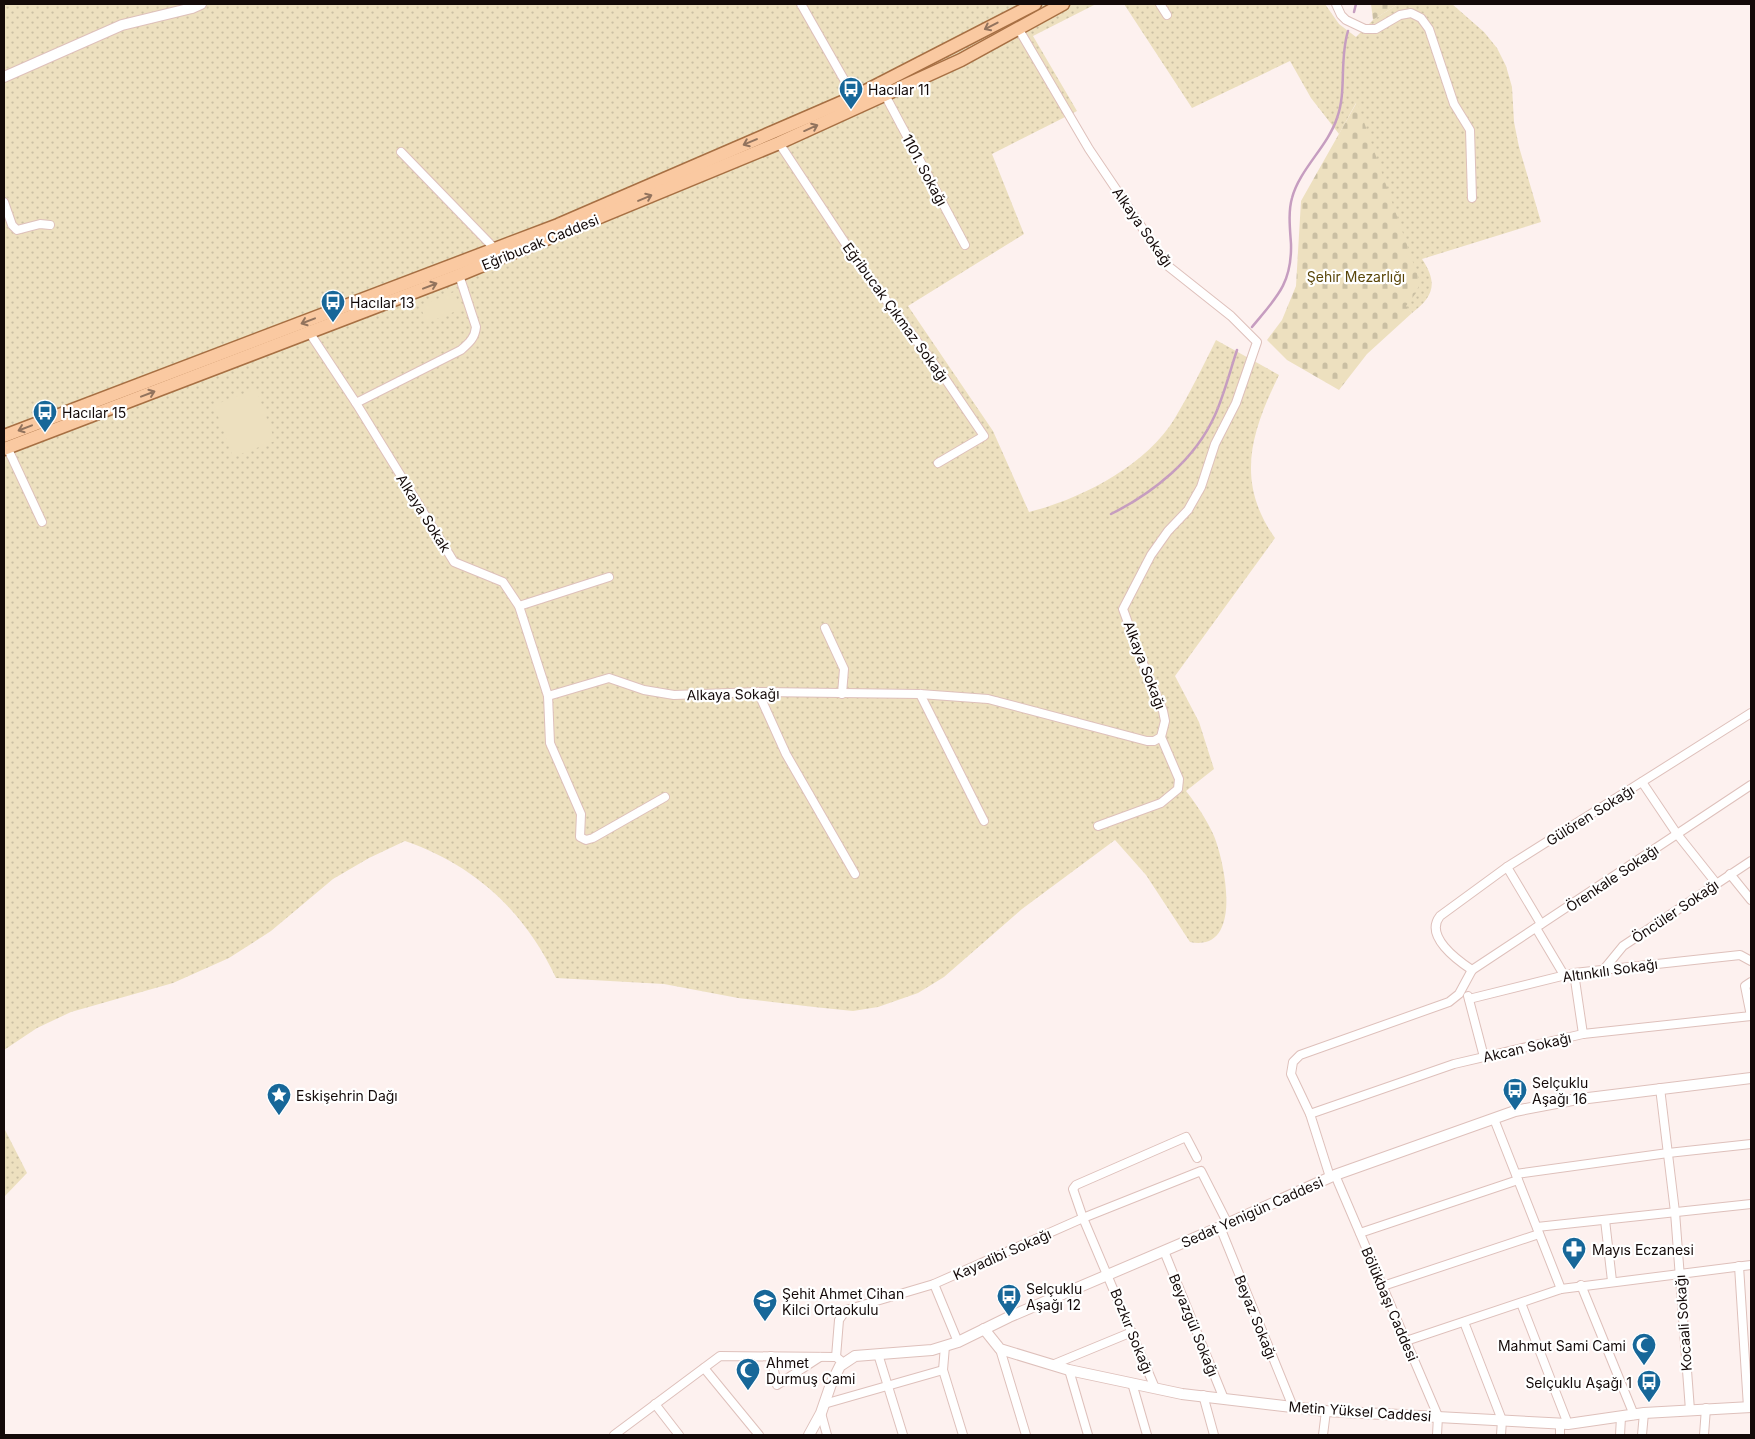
<svg xmlns="http://www.w3.org/2000/svg" width="1755" height="1439" font-family="Inter,sans-serif">
<defs>
<pattern id="grass-dots" width="8" height="8" patternUnits="userSpaceOnUse" patternTransform="scale(1.25)"><rect width="8" height="8" fill="#ede0bf"/><path d="M2 2h.1M6 6h.1" fill="none" stroke="#cabfa3" stroke-width="1.8" stroke-linecap="round"/></pattern>
<pattern id="cemetery-stones" width="16" height="16" patternUnits="userSpaceOnUse" patternTransform="scale(1.25)"><rect width="16" height="16" fill="#ede0bf"/><path d="M2 7V4a2 2 0 0 1 4 0v3zM10 15v-3a2 2 0 0 1 4 0v3z" fill="#cabfa3"/></pattern>
</defs>
<rect width="100%" height="100%" fill="#fdf1ef"/>
<g fill="url(#grass-dots)">
<path d="M4,4H1096L1033,36L1077,111L992,154L1024,234L908,306L993,431L1029,512C1081,499 1146,466 1175,418C1190,393 1203,366 1216,340L1279,375C1251,432 1235,482 1275,538L1175,676L1199,722L1214,769L1186,791C1197,805 1207,820 1214,836C1225,863 1244,953 1190,942L1146,875L1115,840L1022,909L944,977L918,993L878,1007L853,1011L814,1007L738,998L664,984L556,978C525,912 475,865 405,841L369,858L333,879L271,931L229,958L173,983L71,1012L37,1028L4,1050Z"/>
<path d="M1124,4H1325L1339,24L1356,37L1373,20L1398,4H1452L1484,32L1497,48L1506,66L1512,87L1514,122L1519,147L1541,222L1422,259C1438,283 1434,296 1412,313L1405,306L1418,287L1408,250L1356,103L1339,134L1311,98L1290,61L1192,108Z"/>
<path d="M4,1128L27,1173L4,1197Z"/>
</g>
<g fill="url(#cemetery-stones)">
<path d="M1371,4H1398L1373,20Z"/>
<path d="M1357,102L1420,282L1416,293L1406,306L1412,313L1367,354L1339,390L1287,360L1267,340L1282,320L1296,286L1301,201Z"/>
</g>
<g fill="#ede0bf">
<path d="M454,292L461,309L427,323L420,306Z"/>
<path d="M256,389L275,441L233,457L214,405Z"/>
</g>
<g fill="none" stroke-linecap="round" stroke-linejoin="round">
<g stroke="#c69dc0" stroke-width="2.5">
<path d="M1354,12L1356,4"/>
<path d="M1252,327C1276,298 1292,284 1291,244C1290,229 1288,212 1292,198C1299,170 1328,146 1337,118C1347,91 1339,60 1348,31"/>
<path d="M1111,514C1153,493 1195,460 1215,415C1224,395 1230,371 1237,350"/>
</g>
<defs>
<g id="minor">
<path d="M801,4L854,97"/>
<path d="M1160,4L1167,15"/>
<path d="M1336,4L1341,15L1346,20L1365,29H1376L1400,15L1411,13L1421,18L1429,29L1454,104L1470,130L1472,198"/>
<path d="M885,95L965,245"/>
<path d="M779,143L859,264L946,380L984,436L938,463"/>
<path d="M401,152L496,250"/>
<path d="M4,202L12,225L17,230L40,224L50,225"/>
<path d="M459,275L476,327C475,338 469,343 461,350L356,403L454,562L503,582L519,606L548,696L550,743L581,814L580,837L586,840L593,838L665,797"/>
<path d="M309,332L356,403"/>
<path d="M7,447L42,522"/>
<path d="M519,606L609,577"/>
<path d="M825,628L844,669L842,694"/>
<path d="M758,692L786,754L855,874"/>
<path d="M920,694L984,821"/>
<path d="M548,696L609,678L644,690L674,695L758,692L920,694L988,699L1147,741H1154L1161,737L1165,721L1163,711L1140,656L1123,609L1151,555L1168,531L1188,510L1201,487L1215,444L1236,403L1257,342L1231,316L1168,266L1089,149L1018,28"/>
<path d="M1642,782L1677,834L1716,883"/>
<path d="M1098,826L1161,803L1178,789L1179,779L1161,737"/>
<path d="M1507,867L1541,924"/>
<path d="M1730,874L1751,900"/>
<path d="M1536,928L1564,975"/>
<path d="M1605,968L1623,946L1751,861"/>
<path d="M1472,970C1457,960 1424,936 1440,916L1507,867L1751,713"/>
<path d="M1472,970L1751,785"/>
<path d="M1574,973L1583,1034"/>
<path d="M1468,996L1484,1057"/>
<path d="M1469,999L1574,973L1740,955L1751,961"/>
<path d="M1660,1088L1675,1212L1690,1410"/>
<path d="M1310,1114L1454,1064L1583,1034L1751,1016L1745,986L1751,982"/>
<path d="M1494,1119L1561,1289"/>
<path d="M1516,1174L1668,1153L1751,1144"/>
<path d="M1335,1175L1438,1416L1437,1435"/>
<path d="M1330,1177L1310,1114L1291,1074L1293,1062L1300,1055L1449,1002L1459,994L1472,970"/>
<path d="M1605,1220L1612,1281"/>
<path d="M1220,1227L1293,1407"/>
<path d="M1537,1227L1751,1204"/>
<path d="M1360,1233L1518,1180"/>
<path d="M1164,1251L1224,1399"/>
<path d="M1739,1266L1748,1407"/>
<path d="M934,1284L958,1342"/>
<path d="M1581,1285L1634,1415"/>
<path d="M1383,1286L1539,1234"/>
<path d="M1521,1303L1568,1424"/>
<path d="M1464,1322L1502,1420L1501,1435"/>
<path d="M1406,1341L1561,1289L1751,1265"/>
<path d="M945,1346L943,1370L963,1435"/>
<path d="M1000,1349L1026,1435"/>
<path d="M878,1354L903,1435"/>
<path d="M771,1356L777,1385L820,1357"/>
<path d="M836,1357L839,1320L846,1310L934,1284L1083,1218L1201,1171L1228,1224"/>
<path d="M1052,1365L1132,1332"/>
<path d="M704,1368L759,1435"/>
<path d="M1069,1370L1088,1435"/>
<path d="M1132,1383L1147,1435"/>
<path d="M1155,1388L1083,1218L1073,1189L1076,1185L1186,1137L1197,1158"/>
<path d="M1203,1395L1214,1435"/>
<path d="M655,1404L679,1435"/>
<path d="M824,1404L943,1370"/>
<path d="M821,1413L827,1435"/>
<path d="M614,1435L720,1356L836,1357L840,1360"/>
<path d="M1323,1435L1326,1411"/>
<path d="M1560,1435V1424"/>
<path d="M1620,1435L1621,1417"/>
<path d="M1642,1435L1644,1413"/>
<path d="M1704,1435L1706,1408"/>
</g>
<g id="tertiary">
<path d="M4,77L122,25L192,8L201,4"/>
<path d="M984,1329L1000,1349L1069,1370L1182,1394L1326,1411L1568,1424L1644,1413L1751,1407"/>
<path d="M809,1435L821,1413L831,1384L840,1366L855,1356L932,1350L958,1342L1009,1317L1220,1227L1335,1175L1515,1111L1572,1100L1751,1078"/>
</g>
<g id="primary">
<path d="M4,436L558,225L854,97L1035,4"/>
<path d="M4,449L459,275L779,143L961,60L1063,4"/>
</g>
</defs>
<use href="#minor" stroke="#dec0bb" stroke-width="10"/>
<use href="#tertiary" stroke="#dec0bb" stroke-width="12"/>
<use href="#primary" stroke="#a76f43" stroke-width="15"/>
<use href="#minor" stroke="#fff" stroke-width="8"/>
<use href="#tertiary" stroke="#fff" stroke-width="10"/>
<use href="#primary" stroke="#fac9a1" stroke-width="12"/>
</g>
<defs><path id="oneway-shaft" d="M-6 0H5M1.5-3L5.5 0L1.5 3" fill="none" stroke-width="1.6" stroke-linecap="round" stroke-linejoin="round" transform="scale(1.25)"/></defs>
<g stroke="#92735d">
<use href="#oneway-shaft" transform="translate(991 26) rotate(153)"/>
<use href="#oneway-shaft" transform="translate(811 128) rotate(-24)"/>
<use href="#oneway-shaft" transform="translate(750 142) rotate(157)"/>
<use href="#oneway-shaft" transform="translate(645 198) rotate(-23)"/>
<use href="#oneway-shaft" transform="translate(430 286) rotate(-21)"/>
<use href="#oneway-shaft" transform="translate(308 321) rotate(159)"/>
<use href="#oneway-shaft" transform="translate(148 394) rotate(-21)"/>
<use href="#oneway-shaft" transform="translate(25 428) rotate(159)"/>
</g>
<defs>
<symbol id="bus-pin" viewBox="-11 -11 22 30"><path d="M0 17L-7.5 6A9.5 9.5 0 1 1 7.5 6Z" fill="#176799" stroke="#fff"/><path d="M-5-6H5V4H4V6H2V4H-2V6H-4V4H-5ZM-3.5-4V0h7V-4ZM-3.5 1.2v1.5H-2V1.2ZM2 1.2v1.5H3.5V1.2Z" fill="#fff"/></symbol>
<symbol id="sight-pin" viewBox="-11 -11 22 30"><path d="M0 17L-7.5 6A9.5 9.5 0 1 1 7.5 6Z" fill="#176799" stroke="#fff"/><path d="M0-6L1.8-2.2L6-1.7L2.9 1.2L3.7 5.4L0 3.3L-3.7 5.4L-2.9 1.2L-6-1.7L-1.8-2.2Z" fill="#fff"/></symbol>
<symbol id="pharmacy-pin" viewBox="-11 -11 22 30"><path d="M0 17L-7.5 6A9.5 9.5 0 1 1 7.5 6Z" fill="#176799" stroke="#fff"/><path d="M-2-6h4v4h4v4h-4v4h-4v-4h-4v-4h4Z" fill="#fff"/></symbol>
<symbol id="school-pin" viewBox="-11 -11 22 30"><path d="M0 17L-7.5 6A9.5 9.5 0 1 1 7.5 6Z" fill="#176799" stroke="#fff"/><path d="M0-5L7-2L0 1L-7-2ZM-4 1L0 2.5L4 1V4Q0 6-4 4Z" fill="#fff"/></symbol>
<symbol id="mosque-pin" viewBox="-11 -11 22 30"><path d="M0 17L-7.5 6A9.5 9.5 0 1 1 7.5 6Z" fill="#176799" stroke="#fff"/><path d="M3.5-4.9A6 6 0 1 0 3.5 4.9A5 5 0 1 1 3.5-4.9Z" fill="#fff"/></symbol>
</defs>
<g fill-rule="evenodd">
<use href="#bus-pin" x="837" y="75" width="28" height="38"/>
<use href="#bus-pin" x="319" y="288" width="28" height="38"/>
<use href="#bus-pin" x="31" y="398" width="28" height="38"/>
<use href="#bus-pin" x="1501" y="1076" width="28" height="38"/>
<use href="#sight-pin" x="265" y="1081" width="28" height="38"/>
<use href="#pharmacy-pin" x="1560" y="1235" width="28" height="38"/>
<use href="#bus-pin" x="995" y="1282" width="28" height="38"/>
<use href="#school-pin" x="751" y="1287" width="28" height="38"/>
<use href="#mosque-pin" x="1630" y="1331" width="28" height="38"/>
<use href="#mosque-pin" x="734" y="1356" width="28" height="38"/>
<use href="#bus-pin" x="1635" y="1368" width="28" height="38"/>
</g>
<g text-anchor="middle" dominant-baseline="central" stroke-width="4.5" stroke-linejoin="round" paint-order="stroke">
<g font-size="14" fill="#140a09" stroke="#fff" text-anchor="start">
<text x="868" y="89">Hacılar 11</text>
<text x="350" y="302">Hacılar 13</text>
<text x="62" y="412">Hacılar 15</text>
<text x="1532" y="1082">Selçuklu<tspan x="1532" dy="16">Aşağı 16</tspan></text>
<text x="296" y="1095">Eskişehrin Dağı</text>
<text x="1592" y="1249">Mayıs Eczanesi</text>
<text x="1026" y="1288">Selçuklu<tspan x="1026" dy="16">Aşağı 12</tspan></text>
<text x="782" y="1293">Şehit Ahmet Cihan<tspan x="782" dy="16">Kilci Ortaokulu</tspan></text>
<text x="1626" y="1345" text-anchor="end">Mahmut Sami Cami</text>
<text x="766" y="1362">Ahmet<tspan x="766" dy="16">Durmuş Cami</tspan></text>
<text x="1632" y="1382" text-anchor="end">Selçuklu Aşağı 1</text>
</g>
<g font-size="14" fill="#140a09" stroke="#fff">
<text transform="translate(925 170) rotate(62)">1101. Sokağı</text>
<text transform="translate(1143 227) rotate(55)">Alkaya Sokağı</text>
<text transform="translate(540 242) rotate(-22)">Eğribucak Caddesi</text>
<text transform="translate(896 312) rotate(54)">Eğribucak Çıkmaz Sokağı</text>
<text transform="translate(424 513) rotate(58)">Alkaya Sokak</text>
<text transform="translate(1145 665) rotate(69)">Alkaya Sokağı</text>
<text transform="translate(733 694) rotate(-1)">Alkaya Sokağı</text>
<text transform="translate(1590 815) rotate(-32)">Gülören Sokağı</text>
<text transform="translate(1612 878) rotate(-34)">Örenkale Sokağı</text>
<text transform="translate(1675 911) rotate(-34)">Öncüler Sokağı</text>
<text transform="translate(1610 970) rotate(-8)">Altınkılı Sokağı</text>
<text transform="translate(1527 1047) rotate(-13)">Akcan Sokağı</text>
<text transform="translate(1252 1212) rotate(-24)">Sedat Yenigün Caddesi</text>
<text transform="translate(1002 1254) rotate(-24)">Kayadibi Sokağı</text>
<text transform="translate(1390 1304) rotate(67)">Bölükbaşı Caddesi</text>
<text transform="translate(1256 1317) rotate(68)">Beyaz Sokağı</text>
<text transform="translate(1683 1323) rotate(-94)">Kocaali Sokağı</text>
<text transform="translate(1194 1325) rotate(68)">Beyazgül Sokağı</text>
<text transform="translate(1132 1331) rotate(68)">Bozkır Sokağı</text>
<text transform="translate(1360 1411) rotate(4)">Metin Yüksel Caddesi</text>
</g>
<g font-size="14" fill="#5a4609" stroke="#fff">
<text x="1356" y="276">Şehir Mezarlığı</text>
</g>
</g>
<rect width="1755" height="1439" fill="none" stroke="#140a09" stroke-width="10"/>
</svg>
